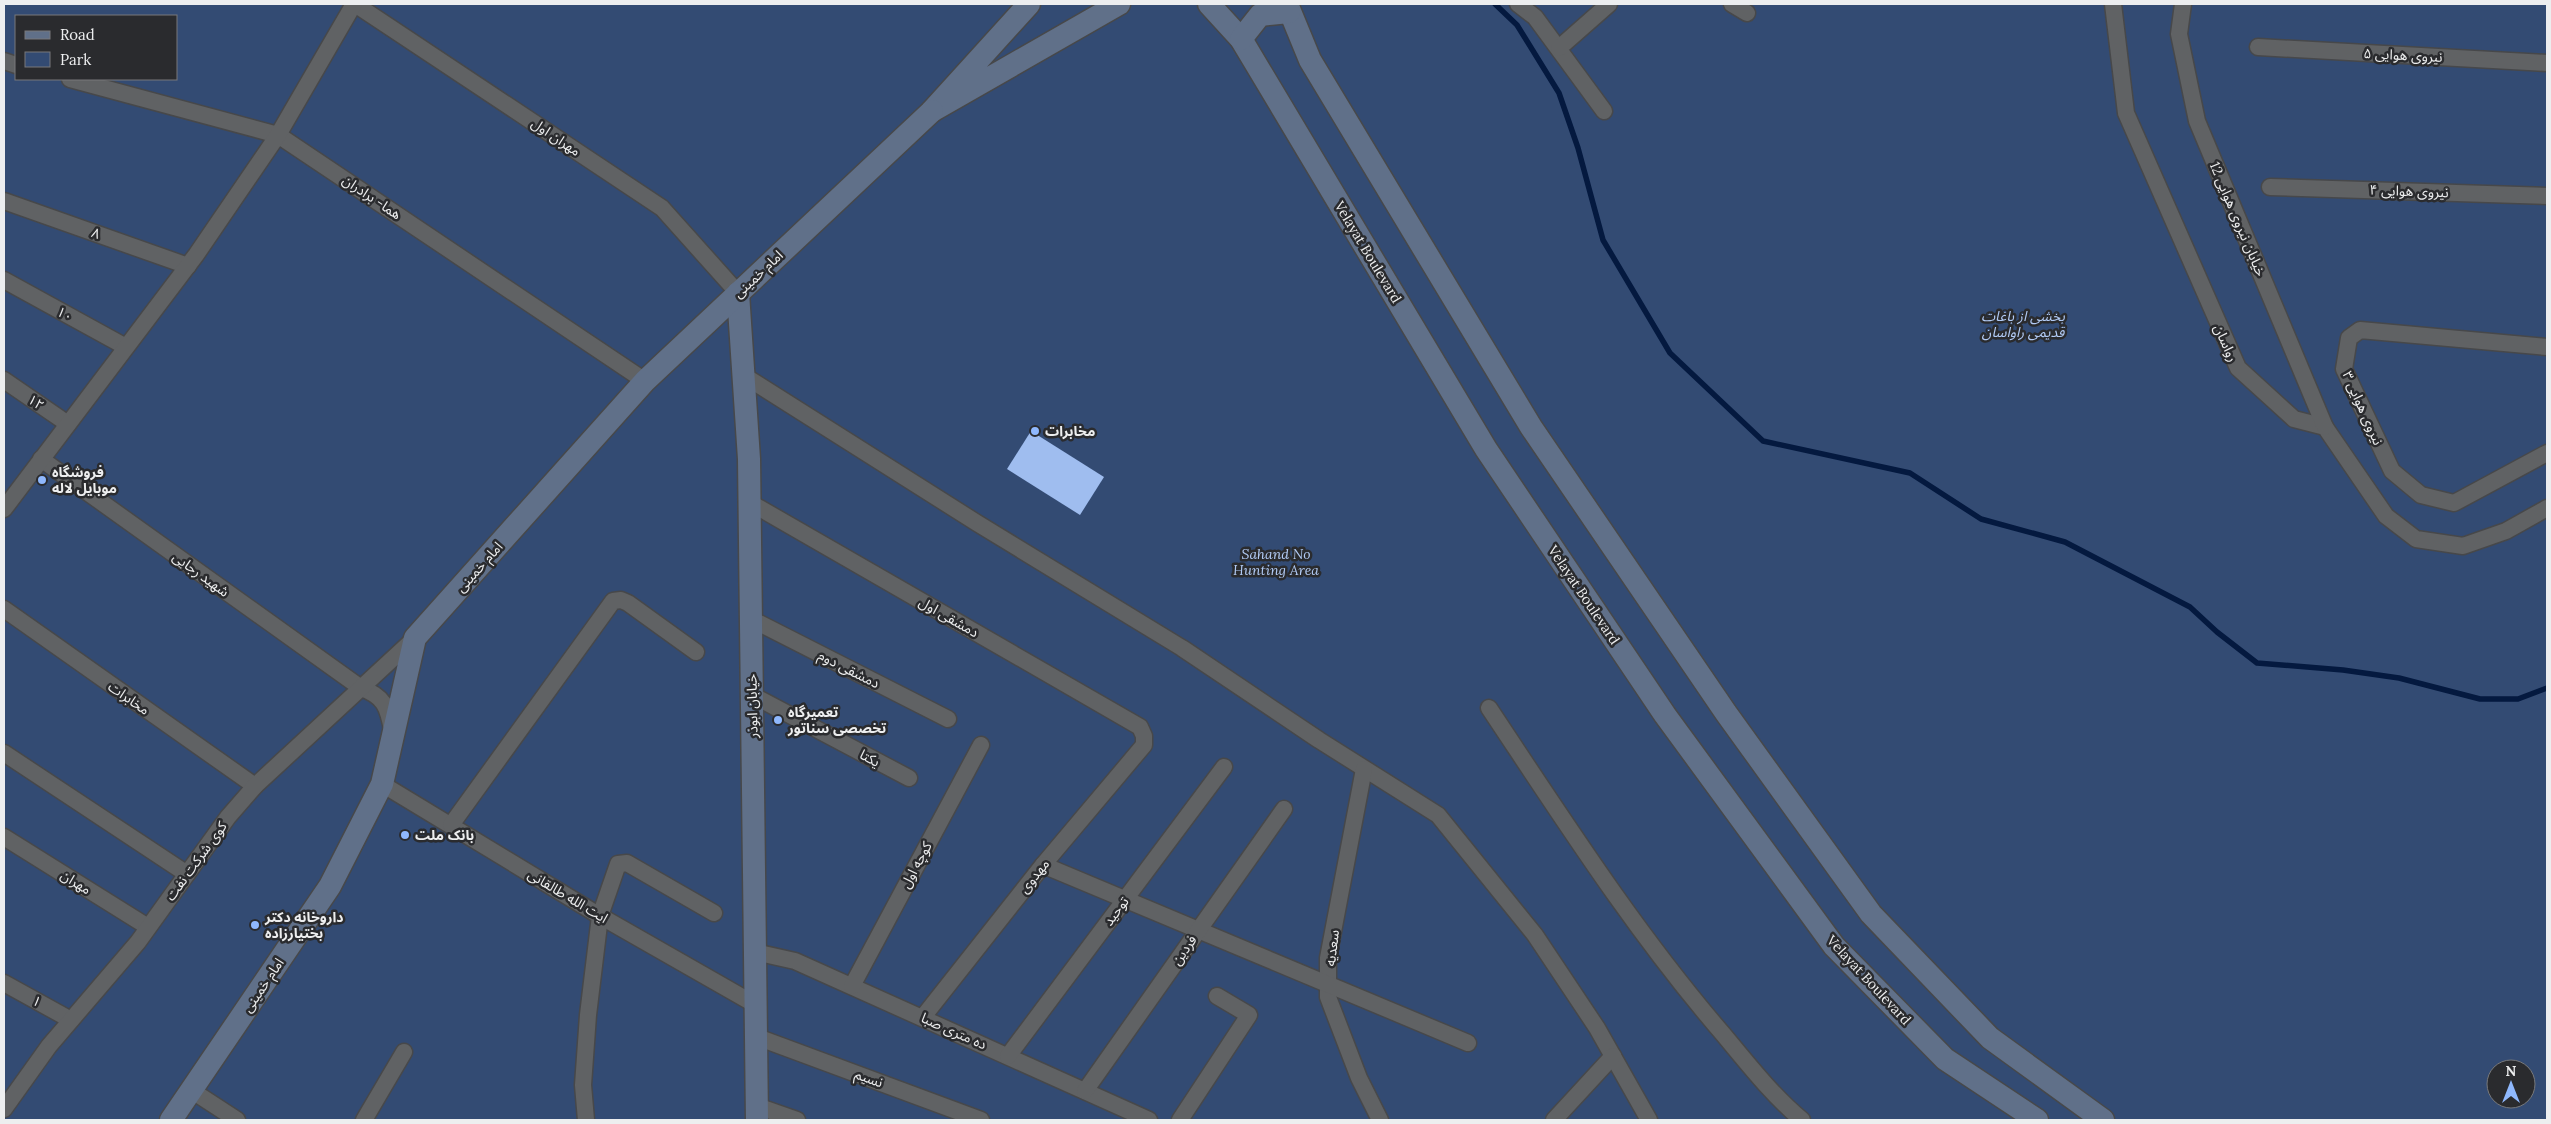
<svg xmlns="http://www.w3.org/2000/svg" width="2551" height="1124" font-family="Lora,'Noto Sans Arabic',serif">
<rect width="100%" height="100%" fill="#2a2b2e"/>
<path fill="#334b73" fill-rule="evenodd" d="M4,4H2547V1120H4ZM16,16H176V79H16ZM2496,1069H2526V1099H2496Z"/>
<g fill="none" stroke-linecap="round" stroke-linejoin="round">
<path stroke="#04193f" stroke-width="5.5" d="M1495,4L1517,25L1559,93L1578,148L1603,240L1670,353L1763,441L1910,473L1981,519L2065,542L2190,607L2217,632L2257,663L2343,670L2399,678L2480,699H2518L2547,688"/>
</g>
<path fill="#9fbdef" d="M1031,431L1104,477L1080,515L1007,469Z"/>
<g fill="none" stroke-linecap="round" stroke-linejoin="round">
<defs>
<g id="street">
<path d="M355,4L662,208L738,293"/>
<path d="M1518,4L1535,17L1604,111"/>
<path d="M1732,4L1747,13"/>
<path d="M2113,4L2126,113L2238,368L2294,419L2325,427L2386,516L2416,539L2463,546L2506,531L2547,508"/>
<path d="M2183,4L2179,34L2197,121L2325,427"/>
<path d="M2258,47L2547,63"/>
<path d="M1559,48L1609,4"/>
<path d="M4,61L16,65"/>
<path d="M70,79L278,135L645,381"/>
<path d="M2270,187L2547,196"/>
<path d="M4,201L188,266"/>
<path d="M4,280L126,347"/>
<path d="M2547,347L2360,330L2349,338L2344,369L2392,471L2421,495L2454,503L2547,453"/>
<path d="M743,375L977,523L1182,648L1319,740L1438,815L1535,935L1597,1028L1649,1120"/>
<path d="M4,380L68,424"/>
<path d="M41,459L361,688C384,696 388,707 392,730"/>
<path d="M749,502L1140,727L1144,736V745L1043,865L923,1017"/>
<path d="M4,509L196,255L278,135L354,4"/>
<path d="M4,609L255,786"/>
<path d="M751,619L948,719"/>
<path d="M752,695L909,778"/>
<path d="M1489,708C1563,819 1635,932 1723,1034C1748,1064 1772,1095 1802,1120"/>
<path d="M4,753L187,874"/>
<path d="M1364,769L1328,958V997L1359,1078L1380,1120"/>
<path d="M382,784L600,916L756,1005"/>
<path d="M451,825L613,601L621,600L628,603L696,652"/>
<path d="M4,837L148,927"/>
<path d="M1043,865L1468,1043"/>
<path d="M755,952L795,961L1149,1120"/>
<path d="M4,983L71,1020"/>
<path d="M852,986L981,745"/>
<path d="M757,1037L981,1120"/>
<path d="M1008,1056L1224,767"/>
<path d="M191,1090L237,1120"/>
<path d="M1085,1091L1284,809"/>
<path d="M757,1106L797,1120"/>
<path d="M4,1109L49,1046L138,942L228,817L255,786L415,638"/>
<path d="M364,1120L404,1052"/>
<path d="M586,1120L583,1085L588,1015L600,916L618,864L627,863L714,913"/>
<path d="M1180,1120L1249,1015L1217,996"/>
<path d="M1554,1120L1613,1056"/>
</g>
<g id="secondary">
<path d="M1029,4L932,111L1119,4"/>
<path d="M1209,4L1241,39L1486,449L1665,715L1834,946L1945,1059L2037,1120"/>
<path d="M1287,4L1310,60L1531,427L1726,713L1871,914L1990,1038L2103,1120"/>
<path d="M1241,39L1260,15L1289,12"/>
<path d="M738,293L749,459L757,1120"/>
<path d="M171,1120L330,886L382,784L415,638L645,381L932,111"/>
</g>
</defs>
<use href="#street" stroke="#47484a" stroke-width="19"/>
<use href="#secondary" stroke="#47484a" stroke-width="25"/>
<use href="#street" stroke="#606264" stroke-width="16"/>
<use href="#secondary" stroke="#607089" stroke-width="22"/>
</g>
<g fill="#8fb8fd" stroke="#2a2b2e" stroke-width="2">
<circle cx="1035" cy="431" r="5"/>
<circle cx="42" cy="480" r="5"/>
<circle cx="778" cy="720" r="5"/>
<circle cx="405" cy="835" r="5"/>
<circle cx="255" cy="925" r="5"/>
</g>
<g text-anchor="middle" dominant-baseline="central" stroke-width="5" stroke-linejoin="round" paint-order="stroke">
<g font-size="14" fill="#edeeef" stroke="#2a2b2e">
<text transform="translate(2403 55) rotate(3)">نیروی هوایی ۵</text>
<text transform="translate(556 137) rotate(34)">مهران اول</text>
<text transform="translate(2409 191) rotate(2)">نیروی هوایی ۴</text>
<text transform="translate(372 197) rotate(34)">هما- برادران</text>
<text transform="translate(2238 219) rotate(67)">خیابان نیروی هوایی 12</text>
<text transform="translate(96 233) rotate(19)">۸</text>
<text transform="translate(1368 252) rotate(59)">Velayat Boulevard</text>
<text transform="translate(758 274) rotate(-43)">امام خمینی</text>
<text transform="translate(65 314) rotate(29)">۱۰</text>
<text transform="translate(2226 343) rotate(66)">رواسان</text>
<text transform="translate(36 402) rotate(34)">۱۲</text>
<text transform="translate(2363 408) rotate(66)">نیروی هوایی ۳</text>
<text transform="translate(479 567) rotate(-48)">امام خمینی</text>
<text transform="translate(201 574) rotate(36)">شهید رجایی</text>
<text transform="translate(1584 595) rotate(56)">Velayat Boulevard</text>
<text transform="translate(949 617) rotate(30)">دمشقی اول</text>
<text transform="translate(849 669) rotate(27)">دمشقی دوم</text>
<text transform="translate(129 698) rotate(35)">مخابرات</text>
<text transform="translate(752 706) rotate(-91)">خیابان ابوذر</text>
<text transform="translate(870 758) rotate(28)">یکتا</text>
<text transform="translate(196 861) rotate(-54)">کوی شرکت نفت</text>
<text transform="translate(916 865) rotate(-62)">کوچه اول</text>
<text transform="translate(1034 876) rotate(-51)">مهدوی</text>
<text transform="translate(76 882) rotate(32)">مهران</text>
<text transform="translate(568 896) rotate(31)">ایت الله طالقانی</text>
<text transform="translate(1116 911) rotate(-53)">توحید</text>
<text transform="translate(1332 948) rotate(-83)">سعدیه</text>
<text transform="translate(1184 950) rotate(-55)">فردین</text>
<text transform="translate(1869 980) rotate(47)">Velayat Boulevard</text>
<text transform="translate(263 985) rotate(-56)">امام خمینی</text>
<text transform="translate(37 1001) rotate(29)">۱</text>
<text transform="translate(954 1031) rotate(24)">ده متری صبا</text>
<text transform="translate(869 1078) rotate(20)">نسیم</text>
</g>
<g font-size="14" font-style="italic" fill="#b2cbf5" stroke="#2a2b2e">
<text x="2023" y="316">بخشی از باغات<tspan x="2023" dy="16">قدیمی راواسان</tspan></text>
<text x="1276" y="554">Sahand No<tspan x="1276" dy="16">Hunting Area</tspan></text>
</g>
<g font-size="14" font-weight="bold" fill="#edeeef" stroke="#2a2b2e" text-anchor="start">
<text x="1045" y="431">مخابرات</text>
<text x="52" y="472">فروشگاه‌<tspan x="52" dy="16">موبایل‌ لاله‌</tspan></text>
<text x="788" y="712">تعمیرگاه<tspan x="788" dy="16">تخصصی سناتور</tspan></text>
<text x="415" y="835">بانک ملت</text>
<text x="265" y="917">داروخانه دکتر<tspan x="265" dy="16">بختیارزاده</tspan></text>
</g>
</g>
<rect width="2551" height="1124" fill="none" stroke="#edeeef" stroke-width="10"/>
<rect x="15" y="15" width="162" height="65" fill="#2a2b2e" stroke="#78797b"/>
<rect x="25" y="31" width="25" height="8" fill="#607089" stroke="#78797b"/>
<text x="60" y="40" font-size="15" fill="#edeeef">Road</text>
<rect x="25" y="52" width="25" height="15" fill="#334b73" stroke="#78797b"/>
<text x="60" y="65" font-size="15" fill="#edeeef">Park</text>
<g transform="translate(2511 1084)"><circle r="24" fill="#2a2b2e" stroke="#78797b"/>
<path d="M0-4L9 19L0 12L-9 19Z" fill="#8fb8fd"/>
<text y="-8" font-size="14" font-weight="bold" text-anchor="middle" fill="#edeeef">N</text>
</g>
</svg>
